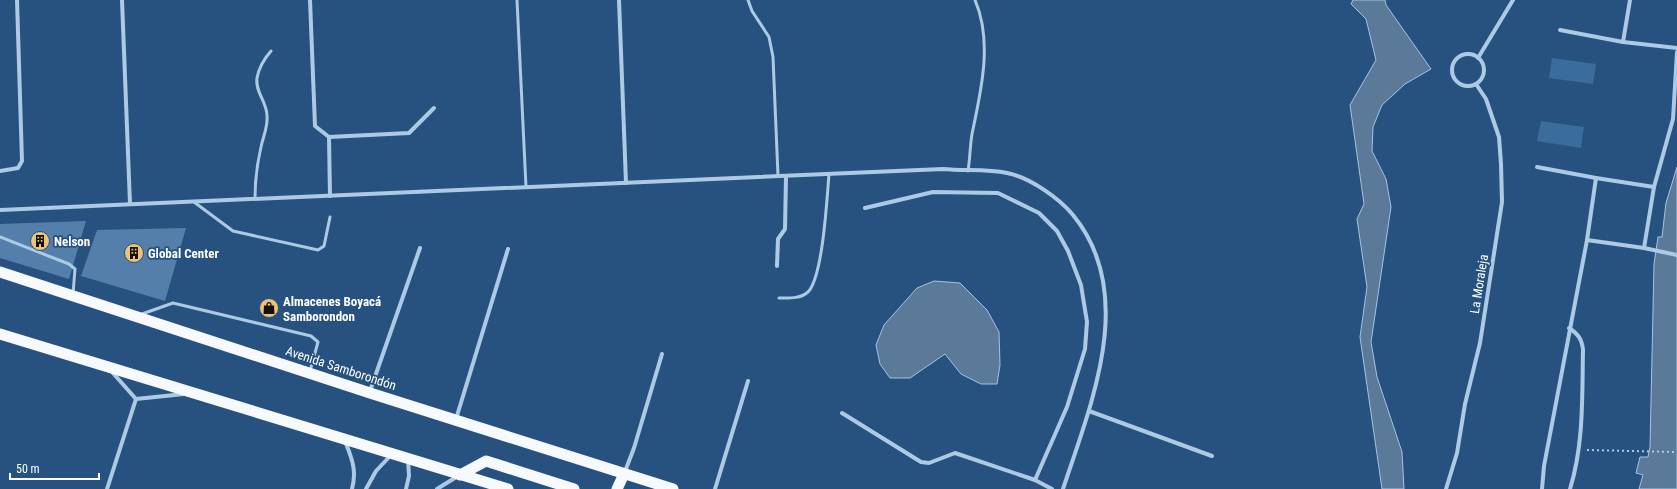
<svg xmlns="http://www.w3.org/2000/svg" width="1677" height="489" font-family="'Roboto Condensed',sans-serif">
<rect width="100%" height="100%" fill="#27527f"/>
<g fill="#3b6d9c">
<path d="M1552,58L1596,64L1593,84L1549,78Z"/>
<path d="M1541,121L1584,127L1581,148L1537,141Z"/>
</g>
<g fill="#5b7999" stroke="#a2c5e6">
<path d="M1353,0H1385L1386,5L1431,69L1405,84L1382,105L1373,127L1372,151L1386,179L1391,207L1371,342L1377,377L1402,452L1404,489H1382L1360,337L1367,287L1357,219L1364,204L1350,105L1376,60L1366,19L1351,4Z"/>
<path d="M1677,167V489H1639L1643,475L1636,473L1640,457H1648L1650,447L1654,264L1658,237H1662L1666,203Z"/>
<path d="M934,281L960,283L987,310L999,332L1000,365L997,384H981L961,374L945,354L910,378H890L880,364L876,345L884,325L917,288Z"/>
</g>
<g fill="#537faa">
<path d="M86,221L69,279L0,258V224Z"/>
<path d="M186,228L165,301L81,276L97,230Z"/>
</g>
<g fill="none" stroke-linecap="round" stroke-linejoin="round">
<path stroke="#adcae5" stroke-width="2" stroke-dasharray="2 3" stroke-linecap="butt" d="M1587,450L1677,452"/>
<g stroke="#adcae5" stroke-width="3">
<path d="M517,0L526,187"/>
<path d="M748,0L752,11L769,37L773,57L778,176"/>
<path d="M968,171C970,159 970,146 972,134C981,91 993,42 975,0"/>
<path d="M255,199C255,181 257,164 261,147C263,137 268,127 267,116C267,102 255,92 257,78C259,67 264,59 271,51"/>
<path d="M194,202L233,231L318,250L324,246L330,217"/>
<path d="M0,237L69,264L75,269L73,294"/>
<path d="M779,298C789,298 800,299 808,292C823,277 827,197 829,174"/>
<path d="M142,314L173,303L311,336L318,342L310,371"/>
</g>
<g stroke="#adcae5" stroke-width="4">
<path d="M122,0L130,204"/>
<path d="M310,0L315,126L329,137"/>
<path d="M619,0L626,183"/>
<path d="M1630,0L1623,42L1677,48"/>
<path d="M1560,30L1623,42"/>
<circle cx="1468" cy="70" r="16"/>
<path d="M1478,58L1513,0"/>
<path d="M1537,167L1596,178"/>
<path d="M0,171L18,168L22,161L17,0"/>
<path d="M330,196L329,137L409,133L434,108"/>
<path d="M865,208L933,192L998,193L1039,213L1057,231L1068,251L1081,285L1087,322L1085,349L1067,407L1035,480"/>
<path d="M0,210L943,169C964,171 987,169 1007,173C1029,177 1059,198 1073,215C1138,294 1091,404 1063,489"/>
<path d="M1587,240L1644,248L1654,187L1673,119L1677,52"/>
<path d="M1644,248L1677,255"/>
<path d="M777,266L778,239L785,229L786,176"/>
<path d="M1569,328C1578,334 1582,339 1583,350C1582,396 1584,444 1570,489"/>
<path d="M112,372L136,399"/>
<path d="M370,391L420,248"/>
<path d="M136,399L184,394"/>
<path d="M1089,411L1212,456"/>
<path d="M842,413L921,462L929,463L955,453L1035,480L1052,489"/>
<path d="M456,419L508,249"/>
<path d="M345,441C352,459 357,470 352,489"/>
<path d="M624,474L634,448L662,354"/>
<path d="M107,489L136,399"/>
<path d="M366,489L376,471L392,454"/>
<path d="M406,489L409,476L408,460"/>
<path d="M437,489L458,476"/>
<path d="M715,489L748,381"/>
<path d="M1446,489L1457,453L1465,404L1480,343L1502,202L1501,164L1499,137L1486,99L1476,84"/>
<path d="M1542,489L1544,466L1587,240L1596,178L1654,187"/>
</g>
<g stroke="#f6fafe" stroke-width="11">
<path d="M0,272L370,393L673,489"/>
<path d="M0,334L508,489"/>
<path d="M460,475L486,461L574,489"/>
<path d="M617,489L624,474"/>
</g>
</g>
<defs>
<symbol id="building-disc" viewBox="-11 -11 22 22"><circle r="9.5" fill="#eec373" stroke="#27527f"/><path d="M-4-6H4V6H1V3H-1V6H-4ZM-2.5-4.3h1.7v1.8h-1.7ZM.8-4.3h1.7v1.8H.8ZM-2.5-1h1.7V.8h-1.7ZM.8-1h1.7V.8H.8Z" fill="#111"/></symbol>
<symbol id="shop-disc" viewBox="-11 -11 22 22"><circle r="9.5" fill="#eec373" stroke="#27527f"/><path d="M-5-2.5h2.3a2.7 3.5 0 0 1 5.4 0H5L5.5 6h-11ZM-1.5-2.5h3a1.5 2.3 0 0 0-3 0Z" fill="#111"/></symbol>
</defs>
<g fill-rule="evenodd">
<use href="#building-disc" x="29" y="230" width="22" height="22"/>
<use href="#building-disc" x="123" y="242" width="22" height="22"/>
<use href="#shop-disc" x="258" y="297" width="22" height="22"/>
</g>
<g text-anchor="middle" dominant-baseline="central" stroke-width="3.5" stroke-linejoin="round" paint-order="stroke">
<g font-size="13" font-weight="bold" fill="#fff" stroke="#27527f" text-anchor="start">
<text x="54" y="241">Nelson</text>
<text x="148" y="253">Global Center</text>
<text x="283" y="301">Almacenes Boyacá<tspan x="283" dy="15">Samborondon</tspan></text>
</g>
<g font-size="13" fill="#fff" stroke="#27527f">
<text transform="translate(1479 284) rotate(-81)">La Moraleja</text>
<text transform="translate(341 368) rotate(18)">Avenida Samborondón</text>
</g>
</g>
<path d="M10 473v6h89v-6" fill="none" stroke="#ffffff" stroke-width="2"/>
<text x="16" y="473" font-size="12" fill="#ffffff" stroke="#27527f" stroke-width="3" paint-order="stroke">50 m</text>
</svg>
